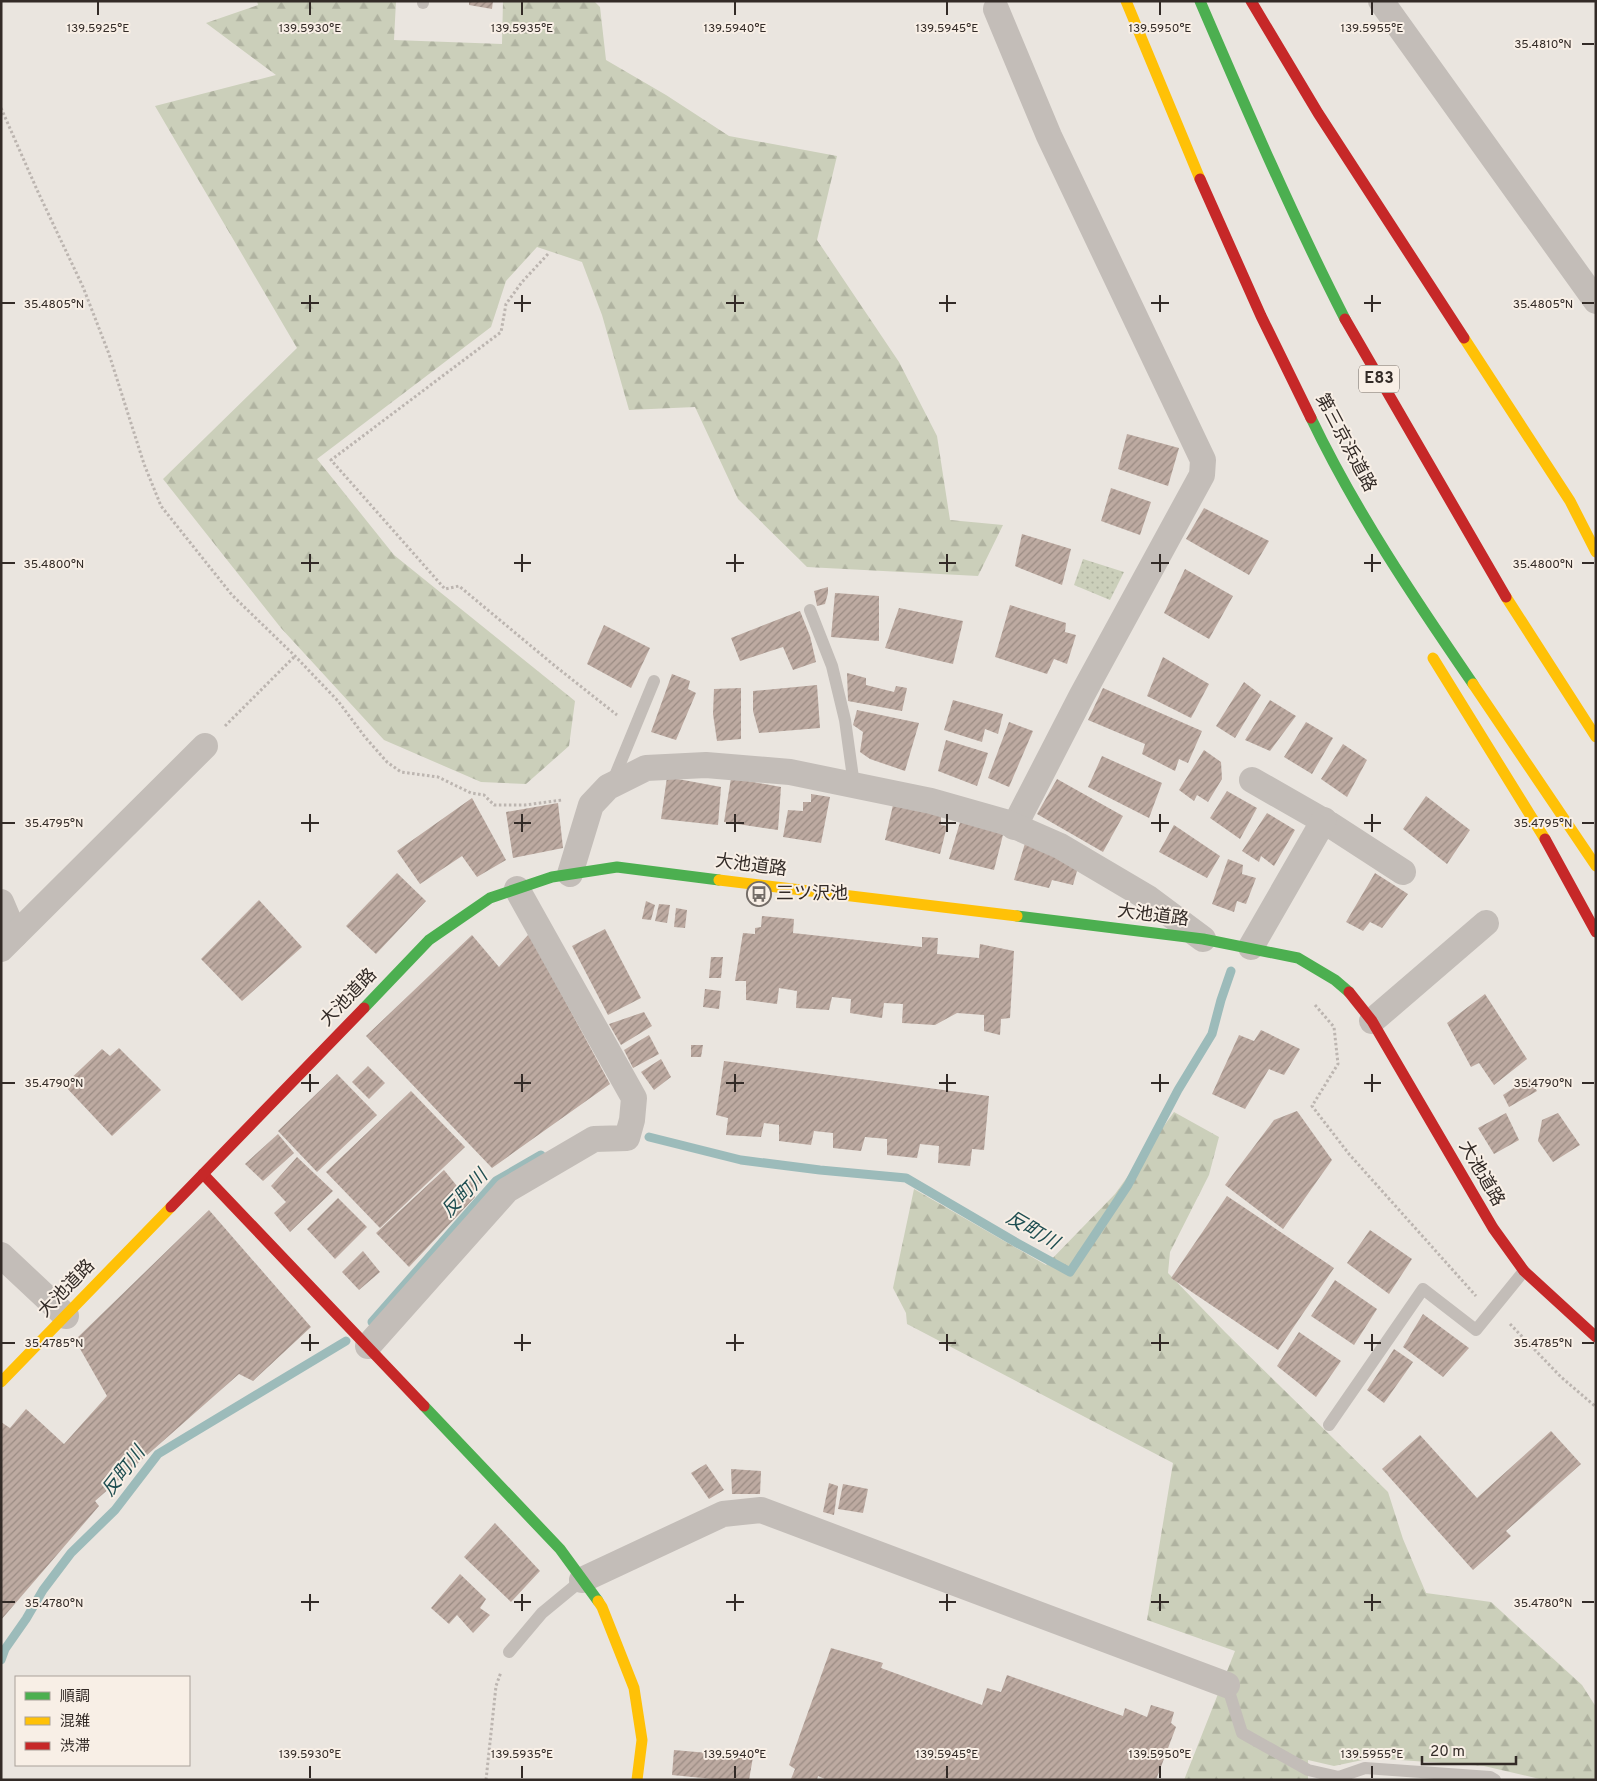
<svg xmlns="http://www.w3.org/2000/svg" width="1597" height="1781" font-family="Overpass,'Noto Sans JP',sans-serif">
<defs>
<pattern id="grass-dots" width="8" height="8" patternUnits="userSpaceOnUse" patternTransform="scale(1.25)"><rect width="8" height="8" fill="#cbcfba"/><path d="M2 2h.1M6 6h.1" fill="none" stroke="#afb2a0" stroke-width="1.8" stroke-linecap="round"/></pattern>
<pattern id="forest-firs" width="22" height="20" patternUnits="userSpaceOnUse" patternTransform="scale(1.25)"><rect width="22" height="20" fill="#cbcfba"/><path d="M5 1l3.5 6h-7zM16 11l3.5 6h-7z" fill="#afb2a0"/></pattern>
<pattern id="building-hatch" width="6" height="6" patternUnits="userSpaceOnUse" patternTransform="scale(1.25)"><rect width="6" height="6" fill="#bdaaa1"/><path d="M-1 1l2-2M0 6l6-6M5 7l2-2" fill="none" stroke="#9a8b83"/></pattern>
</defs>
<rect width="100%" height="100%" fill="#eae5df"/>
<path fill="url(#grass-dots)" d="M1083,559L1124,572L1110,600L1074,585Z"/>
<g fill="url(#forest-firs)">
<path d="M257,1H396L394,40L502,44L503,1H594L600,7L606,60L666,95L729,136L837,156L817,240L899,362L937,436L950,520L1003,525L978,576L807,567L738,499L695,407L629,410L602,315L582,262L537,247L506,281L491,327L317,459L394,555L575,701L569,746L526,784L481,782L384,740L281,628L163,479L297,348L155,106L276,75L206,23L258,5Z"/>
<path d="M1174,1112L1219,1137L1209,1175L1170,1252L1168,1273L1225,1332L1388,1492L1403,1539L1426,1593L1491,1602L1582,1685L1596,1707V1780H1544L1484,1766L1372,1758L1334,1766L1308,1760V1780H1184L1235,1651L1147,1620L1173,1463L907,1324L906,1313L893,1288L914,1189L1046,1265L1115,1194Z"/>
</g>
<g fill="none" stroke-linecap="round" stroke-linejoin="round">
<g stroke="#9cbbba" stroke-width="9">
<path d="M649,1137L741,1160L820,1170L906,1178L1017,1243L1070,1272L1128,1185L1178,1090L1212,1034L1221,1000L1231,971"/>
<path d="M372,1322L496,1181L541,1155"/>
<path d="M1,1660L5,1649L26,1619L43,1590L71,1553L115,1510L158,1454L346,1341"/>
</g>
</g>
<g fill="url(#building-hatch)">
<path d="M469,1H493L492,9L469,5Z"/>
<path d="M1127,434L1179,448L1168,486L1118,469Z"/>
<path d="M1111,488L1151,502L1140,535L1101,521Z"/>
<path d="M1204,508L1269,541L1249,575L1186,539Z"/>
<path d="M1022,534L1071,549L1062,585L1015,566Z"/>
<path d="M1185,569L1233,596L1209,639L1164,613Z"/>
<path d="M828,587V593L825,604L817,606L814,591Z"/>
<path d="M835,593L879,596V641L831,637Z"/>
<path d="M1010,605L1066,623L1065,632L1076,635L1067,664L1054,659L1047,674L995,657Z"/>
<path d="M899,608L963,621L953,664L885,648Z"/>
<path d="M800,611L810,636L816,662L793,670L783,647L740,661L731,638Z"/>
<path d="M604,625L650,648L631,688L587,664Z"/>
<path d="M1163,657L1209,684L1191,718L1147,696Z"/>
<path d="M847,673L866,678V685L894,692L896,686L907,688L902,711L848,701Z"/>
<path d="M672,674L690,681L688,689L696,693L676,740L651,732Z"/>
<path d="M1244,682L1261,695L1235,738L1216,726Z"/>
<path d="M817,685L820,728L759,733L753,711V691Z"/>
<path d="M741,688V739L717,741L713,714L714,689Z"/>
<path d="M1103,688L1202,731L1188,763L1179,759L1175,771L1142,754L1145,744L1088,720Z"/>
<path d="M953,700L1003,714L998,734L985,729L982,742L944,730Z"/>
<path d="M1270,700L1296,716L1270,751L1245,740Z"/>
<path d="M857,710L919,723L905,771L870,759L860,752L863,732L853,725Z"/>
<path d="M1009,722L1033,731L1009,787L988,778Z"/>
<path d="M1306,722L1333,738L1312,774L1284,757Z"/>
<path d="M946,740L988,753L977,786L938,771Z"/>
<path d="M1343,744L1367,760L1347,797L1321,779Z"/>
<path d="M1204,750L1221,762L1222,779L1208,802L1197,795L1194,801L1179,790Z"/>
<path d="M1102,756L1162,783L1149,818L1088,787Z"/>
<path d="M667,777L721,787L718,825L661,819Z"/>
<path d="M731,778L781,787L778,830L724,822Z"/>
<path d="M1057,779L1123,816L1103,852L1037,814Z"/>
<path d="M1227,791L1257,808L1240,839L1210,818Z"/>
<path d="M811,794L830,797L821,843L783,837L788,810L803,811V802H811Z"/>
<path d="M1426,796L1470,830L1447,864L1403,829Z"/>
<path d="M472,798L506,860L477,877L462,856L420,884L397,851Z"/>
<path d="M558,803L563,848L513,858L506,812Z"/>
<path d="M893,805L941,815V825L947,826L940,854L885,840Z"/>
<path d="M1267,813L1295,830L1274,866L1261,856L1259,862L1242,851Z"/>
<path d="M961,819L1004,831L994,870L949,859Z"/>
<path d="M1174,825L1220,856L1207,878L1159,852Z"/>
<path d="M1026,840L1079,864L1073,885L1052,880L1049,888L1014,880Z"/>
<path d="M1228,859L1243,865L1242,874L1256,878L1246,904L1237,901L1234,912L1212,904Z"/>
<path d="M397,873L426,901L376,954L346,926Z"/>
<path d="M1375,873L1408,894L1382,928L1370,922L1363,931L1346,922Z"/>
<path d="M259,900L302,947L242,1001L201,959Z"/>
<path d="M646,901L655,905L651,920L642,919Z"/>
<path d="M659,904L670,905L667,923L655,921Z"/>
<path d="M676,908L687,910L685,928L674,927Z"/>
<path d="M762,916L794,919L793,933L922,947V937L938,938L937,954L979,958L980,944L1014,951L1010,1018L1001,1019L1000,1035L984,1031V1015L957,1013L935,1025L902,1023L903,1004L884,1003L882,1018L850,1013L851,999L832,997L829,1010L796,1008L797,991L779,988L777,1004L746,1000V981H735L743,933L755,934V928L761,927Z"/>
<path d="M605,929L641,998L608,1015L572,946Z"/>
<path d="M529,934L610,1084L492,1168L366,1036L472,935L499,967Z"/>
<path d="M711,957H723L721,978H709Z"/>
<path d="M705,989L721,991L719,1009L703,1007Z"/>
<path d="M1485,994L1527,1059L1494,1085L1479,1063L1471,1067L1447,1023Z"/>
<path d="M644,1012L652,1026L621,1045L609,1024Z"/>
<path d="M1261,1030L1300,1049L1284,1075L1269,1069L1245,1109L1212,1094L1239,1035L1254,1041Z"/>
<path d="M649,1035L659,1054L633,1068L624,1050Z"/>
<path d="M691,1045H703L701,1057H691Z"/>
<path d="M119,1048L161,1090L112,1136L64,1085L102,1049L110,1056Z"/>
<path d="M661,1059L671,1077L654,1090L641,1072Z"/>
<path d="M724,1061L989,1096L984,1150L972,1149L970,1166L938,1163L939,1146L920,1144L917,1158L887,1155V1139L865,1137L861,1151L833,1148V1133L814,1131L811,1145L779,1141V1125L764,1123L761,1137L726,1135L728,1118L716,1115Z"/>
<path d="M368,1066L385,1083L369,1099L352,1082Z"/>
<path d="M337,1074L377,1115L317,1172L278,1131Z"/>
<path d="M1529,1078L1537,1091L1509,1107L1503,1095Z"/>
<path d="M411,1091L465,1147L380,1228L326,1172Z"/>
<path d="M1297,1111L1332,1160L1283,1229L1225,1185L1274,1120Z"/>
<path d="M1506,1113L1519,1140L1494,1154L1478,1128Z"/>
<path d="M1558,1113L1580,1145L1553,1162L1538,1141L1542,1120Z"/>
<path d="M278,1134L294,1153L263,1181L245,1164Z"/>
<path d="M297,1157L333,1191L290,1232L274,1213L286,1202L271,1186Z"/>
<path d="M444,1170L457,1186L474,1173L482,1179L473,1192L475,1197L409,1267L376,1233Z"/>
<path d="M1227,1196L1334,1268L1278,1350L1171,1278Z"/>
<path d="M338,1198L367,1227L335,1259L307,1229Z"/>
<path d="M209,1210L311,1327L253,1381L239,1374L95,1501L99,1506L1,1620V1422L10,1428L26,1409L64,1444L107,1396L75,1340Z"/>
<path d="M1370,1230L1412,1259L1389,1294L1347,1263Z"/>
<path d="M363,1251L380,1272L359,1290L342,1272Z"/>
<path d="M1335,1280L1377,1309L1354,1345L1311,1316Z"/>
<path d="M1423,1314L1469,1348L1443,1377L1403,1347Z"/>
<path d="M1299,1332L1341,1361L1316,1397L1277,1366Z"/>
<path d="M1394,1349L1413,1362L1384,1403L1367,1390Z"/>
<path d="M1551,1431L1581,1464L1506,1531L1511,1536L1473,1570L1382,1469L1420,1435L1477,1498Z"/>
<path d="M706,1464L724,1490L709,1499L691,1473Z"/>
<path d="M731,1469L761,1471L760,1494H732Z"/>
<path d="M829,1483L838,1486L834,1515L823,1512Z"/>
<path d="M843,1484L868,1489L863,1513L838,1509Z"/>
<path d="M495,1523L540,1571L511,1602L464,1557Z"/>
<path d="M460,1574L486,1599L480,1608L490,1615L473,1633L457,1615L449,1624L431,1608Z"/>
<path d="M831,1648L883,1663L881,1668L982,1705L987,1688L1001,1692L1007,1675L1123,1716L1125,1708L1147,1717L1151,1705L1174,1712L1171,1723L1176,1727L1156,1780H827L818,1776L817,1780H793L791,1779L795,1769L789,1765Z"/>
<path d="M674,1750L753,1757L749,1780H723L672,1775Z"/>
</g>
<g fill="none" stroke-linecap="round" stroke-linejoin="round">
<g stroke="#bcb5b0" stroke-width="3" stroke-dasharray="2.5 2.5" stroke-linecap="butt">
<path d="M1,108L38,192L83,287L109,354L144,464L161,506L232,595L295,656L338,701L365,737L387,762L401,772L438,777L471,793L484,795L494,805H525L562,800"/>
<path d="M548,254L522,282L506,304L501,332L331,460L445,589L459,586L555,666L617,715"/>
<path d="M225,726L295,656"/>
<path d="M1315,1005L1334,1027L1338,1064L1312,1106L1349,1154L1476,1296"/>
<path d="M1510,1324L1561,1377L1596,1407"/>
<path d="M486,1780L496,1686L501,1672"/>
</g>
<g stroke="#c3bdb8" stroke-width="12">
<path d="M423,3V1"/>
<path d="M810,610L832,666L845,720L854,785"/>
<path d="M612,783L654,681"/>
<path d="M1329,1425L1423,1289L1476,1330L1524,1271"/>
<path d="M509,1652L542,1613L582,1580"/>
<path d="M1227,1685L1242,1733L1308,1770L1339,1777L1365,1768L1490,1777L1495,1780"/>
</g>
<g stroke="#c3bdb8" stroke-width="26">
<path d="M1381,1L1596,301"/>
<path d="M996,9L1049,136L1203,460L1202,475L1082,695L1014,827"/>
<path d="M1252,780L1329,824L1403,872"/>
<path d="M570,874L591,805L608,787L646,768L706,765L790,772L931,801L1005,822L1060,846L1148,898L1203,939"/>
<path d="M1,902L15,935"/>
<path d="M1251,947L1324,820"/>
<path d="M1,949L205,746"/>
<path d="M1372,1021L1486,923"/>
<path d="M1,1255L66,1316"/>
<path d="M368,1346L507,1190L594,1139L627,1138L632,1120L634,1098L517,889"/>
<path d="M582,1580L723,1514L761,1510L1227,1685"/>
</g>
<g stroke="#4caf50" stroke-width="11">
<path d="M1200,1C1246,108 1292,215 1345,319"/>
<path d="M1311,418C1356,512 1414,598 1473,684"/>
<path d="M1017,916L1203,939L1298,958L1335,980L1349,992"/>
<path d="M364,1008L429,940L490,898L552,877L617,867L719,880"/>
<path d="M424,1406L560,1549L598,1601"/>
</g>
<g stroke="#ffc107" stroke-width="11">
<path d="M1126,1L1200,179"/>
<path d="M1464,338L1570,501L1596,552"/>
<path d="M1506,597L1596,737"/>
<path d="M1433,658L1545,839"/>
<path d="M1473,684L1596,866"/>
<path d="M719,880L1017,916"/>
<path d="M1,1382L171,1207"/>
<path d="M598,1601L602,1607L634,1688L642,1740L637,1780"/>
</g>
<g stroke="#c62828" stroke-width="11">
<path d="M1251,1L1318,113L1464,338"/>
<path d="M1200,179L1261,316L1311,418"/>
<path d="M1345,319L1506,597"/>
<path d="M1545,839L1596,932"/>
<path d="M1349,992L1372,1021L1493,1228L1524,1271L1596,1337"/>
<path d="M203,1174L424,1406"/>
<path d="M171,1207L364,1008"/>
</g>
</g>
<path fill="none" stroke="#332b27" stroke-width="2" d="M98,2V15M310,2V15M522,2V15M735,2V15M947,2V15M1160,2V15M1372,2V15M1582,44H1594M310,295V312M522,295V312M735,295V312M947,295V312M1160,295V312M1372,295V312M2,303H15M301,303H319M514,303H531M726,303H744M939,303H956M1151,303H1169M1364,303H1381M1582,303H1594M310,554V572M522,554V572M735,554V572M947,554V572M1160,554V572M1372,554V572M2,563H15M301,563H319M514,563H531M726,563H744M939,563H956M1151,563H1169M1364,563H1381M1582,563H1594M310,814V832M522,814V832M735,814V832M947,814V832M1160,814V832M1372,814V832M2,823H15M301,823H319M514,823H531M726,823H744M939,823H956M1151,823H1169M1364,823H1381M1582,823H1594M310,1074V1092M522,1074V1092M735,1074V1092M947,1074V1092M1160,1074V1092M1372,1074V1092M2,1083H15M301,1083H319M514,1083H531M726,1083H744M939,1083H956M1151,1083H1169M1364,1083H1381M1582,1083H1594M310,1334V1351M522,1334V1351M735,1334V1351M947,1334V1351M1160,1334V1351M1372,1334V1351M2,1343H15M301,1343H319M514,1343H531M726,1343H744M939,1343H956M1151,1343H1169M1364,1343H1381M1582,1343H1594M310,1594V1611M522,1594V1611M735,1594V1611M947,1594V1611M1160,1594V1611M1372,1594V1611M2,1602H15M301,1602H319M514,1602H531M726,1602H744M939,1602H956M1151,1602H1169M1364,1602H1381M1582,1602H1594M310,1766V1778M522,1766V1778M735,1766V1778M947,1766V1778M1160,1766V1778M1372,1766V1778"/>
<defs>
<symbol id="bus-ring" viewBox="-11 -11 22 22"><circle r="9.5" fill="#f8efe6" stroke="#736c67" stroke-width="1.5"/><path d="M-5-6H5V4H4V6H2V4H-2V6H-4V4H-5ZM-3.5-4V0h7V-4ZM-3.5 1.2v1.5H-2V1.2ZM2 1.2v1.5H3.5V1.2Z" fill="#736c67"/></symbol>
</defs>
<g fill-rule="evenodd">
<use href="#bus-ring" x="745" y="880" width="28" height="28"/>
</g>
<g text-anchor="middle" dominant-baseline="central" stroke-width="4" stroke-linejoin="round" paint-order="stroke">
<rect fill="#f8efe6" stroke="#6e6660" stroke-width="1" x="1359" y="365.5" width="40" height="27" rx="4"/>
<g font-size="16" font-weight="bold" fill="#332b27">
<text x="1379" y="379">E83</text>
</g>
<g font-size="18" fill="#332b27" stroke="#f8efe6">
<text transform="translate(1345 443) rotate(62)">第三京浜道路</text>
<text transform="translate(751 866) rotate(7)">大池道路</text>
<text transform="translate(1153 916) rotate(7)">大池道路</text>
<text transform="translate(349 998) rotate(-46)">大池道路</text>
<text transform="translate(1481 1174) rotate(60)">大池道路</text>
<text transform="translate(67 1289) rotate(-46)">大池道路</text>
</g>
<g font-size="18" fill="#332b27" stroke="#f8efe6" text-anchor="start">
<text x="776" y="894">三ツ沢池</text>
</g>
<g font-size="19" font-style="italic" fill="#204f52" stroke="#f8efe6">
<text transform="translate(465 1194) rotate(-47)">反町川</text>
<text transform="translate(1032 1231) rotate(30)">反町川</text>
<text transform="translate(124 1472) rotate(-52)">反町川</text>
</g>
</g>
<g font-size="12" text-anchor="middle" fill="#332b27" stroke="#f8efe6" stroke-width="4" stroke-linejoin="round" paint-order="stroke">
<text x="98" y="32">139.5925°E</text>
<text x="310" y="32">139.5930°E</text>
<text x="522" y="32">139.5935°E</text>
<text x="735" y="32">139.5940°E</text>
<text x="947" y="32">139.5945°E</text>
<text x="1160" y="32">139.5950°E</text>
<text x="1372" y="32">139.5955°E</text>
<text x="1543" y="48">35.4810°N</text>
<text x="54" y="308">35.4805°N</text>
<text x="1543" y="308">35.4805°N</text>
<text x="54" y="568">35.4800°N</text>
<text x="1543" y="568">35.4800°N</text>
<text x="54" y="827">35.4795°N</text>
<text x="1543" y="827">35.4795°N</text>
<text x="54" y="1087">35.4790°N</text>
<text x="1543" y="1087">35.4790°N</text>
<text x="54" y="1347">35.4785°N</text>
<text x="1543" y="1347">35.4785°N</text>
<text x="54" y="1607">35.4780°N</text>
<text x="1543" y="1607">35.4780°N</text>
<text x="310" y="1758">139.5930°E</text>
<text x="522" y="1758">139.5935°E</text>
<text x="735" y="1758">139.5940°E</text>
<text x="947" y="1758">139.5945°E</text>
<text x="1160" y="1758">139.5950°E</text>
<text x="1372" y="1758">139.5955°E</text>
</g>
<rect width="1597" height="1781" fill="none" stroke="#332b27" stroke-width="5"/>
<rect x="15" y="1676" width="175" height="90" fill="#f8efe6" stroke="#a9a19a"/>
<rect x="25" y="1692" width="25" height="8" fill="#4caf50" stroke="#a9a19a"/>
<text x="60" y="1701" font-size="15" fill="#332b27">順調</text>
<rect x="25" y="1717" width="25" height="8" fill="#ffc107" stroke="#a9a19a"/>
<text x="60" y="1726" font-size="15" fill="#332b27">混雑</text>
<rect x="25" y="1742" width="25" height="8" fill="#c62828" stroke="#a9a19a"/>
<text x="60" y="1751" font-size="15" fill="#332b27">渋滞</text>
<path d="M1422 1756v8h94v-8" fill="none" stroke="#332b27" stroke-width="2.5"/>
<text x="1430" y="1756" font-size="15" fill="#332b27" stroke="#f8efe6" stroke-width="4" paint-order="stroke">20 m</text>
</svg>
